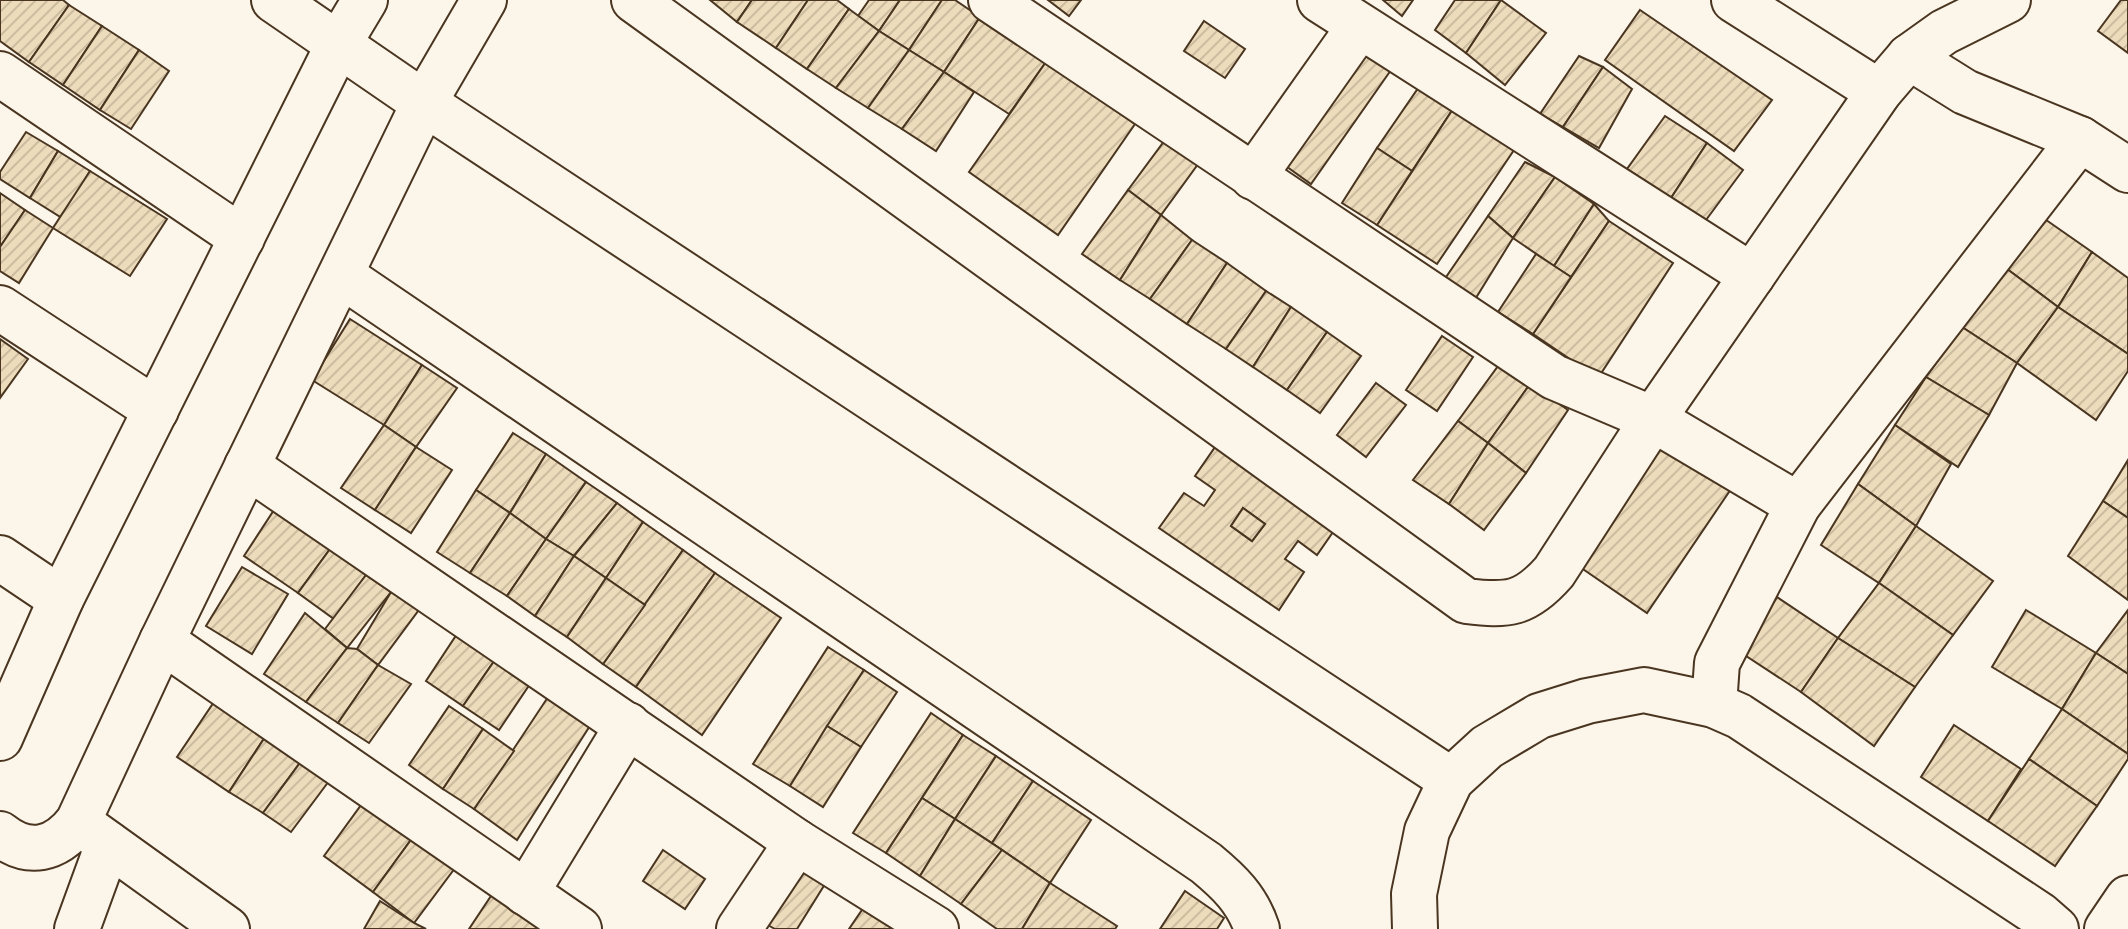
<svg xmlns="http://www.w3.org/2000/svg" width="2128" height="929" font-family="'Nunito Sans',sans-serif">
<defs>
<pattern id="building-hatch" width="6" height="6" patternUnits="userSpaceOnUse" patternTransform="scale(2)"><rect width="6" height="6" fill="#ecdcbc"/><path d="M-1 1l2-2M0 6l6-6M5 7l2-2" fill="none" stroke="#ccbda1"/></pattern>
</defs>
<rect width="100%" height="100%" fill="#fbf6e9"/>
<g fill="url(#building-hatch)" stroke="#4a3520" stroke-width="2" fill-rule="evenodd">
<path d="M0,0H63L69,5L29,62L0,41Z"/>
<path d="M710,0H752L737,22Z"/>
<path d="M752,0H808L776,48L737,22Z"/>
<path d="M808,0H837L849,9L807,69L776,48Z"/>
<path d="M869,0H900L879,31L858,16Z"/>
<path d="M900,0H942L909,50L879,31Z"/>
<path d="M942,0H955L980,17L944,72L909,50Z"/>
<path d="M1048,0H1081L1069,16Z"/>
<path d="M1383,0H1413L1402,16Z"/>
<path d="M1455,0H1501L1466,53L1435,30Z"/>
<path d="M1501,0L1546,33L1505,85L1466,53Z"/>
<path d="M2121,0H2128V53L2098,31Z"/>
<path d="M69,5L102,26L63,85L29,62Z"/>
<path d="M849,9L879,31L836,88L807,69Z"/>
<path d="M1640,10L1772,100L1734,151L1605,60Z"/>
<path d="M980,17L1046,62L1009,114L944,72Z"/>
<path d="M1204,21L1245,49L1225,78L1184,51Z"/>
<path d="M102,26L139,50L100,110L63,85Z"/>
<path d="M879,31L909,50L868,108L836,88Z"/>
<path d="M139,50L169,71L131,129L100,110Z"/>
<path d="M909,50L944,72L902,129L868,108Z"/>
<path d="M1363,50L1391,70L1311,184L1283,164Z"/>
<path d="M1579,56L1603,67L1563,127L1540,114Z"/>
<path d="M1046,62L1135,124L1058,235L969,172Z"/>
<path d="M1603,67L1632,89L1599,148L1563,127Z"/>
<path d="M944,72L974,92L936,151L902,129Z"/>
<path d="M1421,84L1453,109L1412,171L1377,148Z"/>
<path d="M1453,109L1514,150L1437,264L1377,225Z"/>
<path d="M1665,116L1707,143L1671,198L1627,169Z"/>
<path d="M26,132L58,151L30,198L0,179V172Z"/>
<path d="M1168,136L1201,160L1161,215L1128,190Z"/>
<path d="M1707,143L1743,170L1706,220L1671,198Z"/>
<path d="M1377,148L1412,171L1377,225L1342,203Z"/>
<path d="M58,151L90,171L62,218L30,198Z"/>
<path d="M1525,162L1555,177L1513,238L1488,216Z"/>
<path d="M90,171L167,219L130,276L53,228Z"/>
<path d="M1555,177L1594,204L1554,266L1513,238Z"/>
<path d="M1128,190L1161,215L1120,280L1082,254Z"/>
<path d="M0,193L25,210L0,247Z"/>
<path d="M1594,204L1609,221L1571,277L1554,266Z"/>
<path d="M25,210L53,228L19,283L0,271V247Z"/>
<path d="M1161,215L1192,240L1150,299L1120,280Z"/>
<path d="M2039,215L2092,252L2058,307L2003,266Z"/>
<path d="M1488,216L1513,238L1474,301L1444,280Z"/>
<path d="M1609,221L1673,263L1598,378L1533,334Z"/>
<path d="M1192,240L1227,263L1187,324L1150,299Z"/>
<path d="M2092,252L2128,278V354L2058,307Z"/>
<path d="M1536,254L1571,277L1533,334L1498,312Z"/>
<path d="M1227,263L1266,291L1226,349L1187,324Z"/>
<path d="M2003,266L2058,307L2017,363L1962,327Z"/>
<path d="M1266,291L1291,307L1253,367L1226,349Z"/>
<path d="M1291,307L1327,332L1287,390L1253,367Z"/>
<path d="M2058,307L2128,354V371L2096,420L2017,363Z"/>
<path d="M350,319L422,365L384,425L312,380Z"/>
<path d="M1962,327L2017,363L1989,415L1926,377Z"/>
<path d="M1327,332L1361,356L1320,413L1287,390Z"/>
<path d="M1442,336L1473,357L1437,411L1406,390Z"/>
<path d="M0,339L28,359L0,398Z"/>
<path d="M1501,362L1530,384L1488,443L1458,421Z"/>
<path d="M422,365L457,388L416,447L384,425Z"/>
<path d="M1926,377L1989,415L1958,467L1895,425Z"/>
<path d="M1376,383L1406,405L1366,457L1337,435Z"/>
<path d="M1530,384L1568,410L1526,473L1488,443Z"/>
<path d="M1458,421L1488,443L1449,504L1413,480Z"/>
<path d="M384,425L416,447L375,510L341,488Z"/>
<path d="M1895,425L1951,464L1916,526L1858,484Z"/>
<path d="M513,433L546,454L510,513L476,490Z"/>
<path d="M1222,437L1342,519L1317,555L1298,541L1285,559L1304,572L1279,610L1159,528L1184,493L1204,506L1215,490L1195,476ZM1243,508L1265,524L1252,541L1231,526Z"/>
<path d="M1661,441L1731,489L1647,613L1577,565Z"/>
<path d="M1488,443L1526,473L1484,530L1449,504Z"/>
<path d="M416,447L452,470L411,533L375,510Z"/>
<path d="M546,454L586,482L546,539L510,513Z"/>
<path d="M2128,460V518L2103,501Z"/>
<path d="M586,482L617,503L574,556L546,539Z"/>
<path d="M1858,484L1916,526L1879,583L1821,545Z"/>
<path d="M476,490L510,513L470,573L437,552Z"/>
<path d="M2103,501L2128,518V600L2068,556Z"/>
<path d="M617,503L643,522L606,578L574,556Z"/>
<path d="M1243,508L1265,524L1252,541L1231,526Z"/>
<path d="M274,510L330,549L298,593L244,556Z"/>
<path d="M510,513L546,539L507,596L470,573Z"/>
<path d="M643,522L683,550L645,605L606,578Z"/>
<path d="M1916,526L1993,581L1953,635L1879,583Z"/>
<path d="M546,539L574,556L535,616L507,596Z"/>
<path d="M330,549L366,575L334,619L298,593Z"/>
<path d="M683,550L715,573L636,687L603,664Z"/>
<path d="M574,556L606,578L567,637L535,616Z"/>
<path d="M242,567L288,594L252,654L206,626Z"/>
<path d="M715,573L781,618L702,735L636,687Z"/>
<path d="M366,575L391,592L347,648L325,629Z"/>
<path d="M606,578L645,605L603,664L567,637Z"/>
<path d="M1879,583L1953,635L1915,687L1838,638Z"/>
<path d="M391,592L421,607L378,665L357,649Z"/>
<path d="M1777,597L1838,638L1801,692L1740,652Z"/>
<path d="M2026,610L2096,653L2062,709L1992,667Z"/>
<path d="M2128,610V674L2096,653Z"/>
<path d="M305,613L347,648L306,702L264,674Z"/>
<path d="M459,631L497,657L463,706L426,681Z"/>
<path d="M1838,638L1915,687L1874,746L1801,692Z"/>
<path d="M828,647L864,670L790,786L753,764Z"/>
<path d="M347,648L357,649L378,665L338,723L306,702Z"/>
<path d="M2096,653L2128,674V754L2062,709Z"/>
<path d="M497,657L532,681L499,730L463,706Z"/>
<path d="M378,665L411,684L369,743L338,723Z"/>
<path d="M864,670L897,692L861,747L827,726Z"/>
<path d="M550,694L593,721L517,840L474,809Z"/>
<path d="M216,699L267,734L229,792L177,757Z"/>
<path d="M449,706L483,729L443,789L409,765Z"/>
<path d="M2062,709L2128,754V759L2097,806L2029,759Z"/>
<path d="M931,713L963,735L886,853L853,833Z"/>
<path d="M1954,725L2021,769L1988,821L1921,777Z"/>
<path d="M827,726L861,747L823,807L790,786Z"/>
<path d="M483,729L514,751L474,809L443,789Z"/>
<path d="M267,734L302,760L263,813L229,792Z"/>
<path d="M963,735L996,756L955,819L922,798Z"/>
<path d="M996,756L1033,781L992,843L955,819Z"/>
<path d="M2029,759L2097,806L2055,866L1988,821Z"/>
<path d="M302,760L329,781L291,832L263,813Z"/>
<path d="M1033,781L1091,820L1050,883L992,843Z"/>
<path d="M922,798L955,819L920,876L886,853Z"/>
<path d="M364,801L413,837L373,892L324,856Z"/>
<path d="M955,819L1002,850L961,904L920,876Z"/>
<path d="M413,837L455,868L414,923L373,892Z"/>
<path d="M663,850L705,879L685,909L643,881Z"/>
<path d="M1002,850L1050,883L1022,929H997L961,904Z"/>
<path d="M804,860L830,876L797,929H775L766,924Z"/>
<path d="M1050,883L1117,926L1115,929H1022Z"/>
<path d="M495,890L551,929H469Z"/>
<path d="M1185,891L1224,918L1217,929H1160Z"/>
<path d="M380,901L414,923L426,929H364Z"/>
<path d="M866,904L897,929H849Z"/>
</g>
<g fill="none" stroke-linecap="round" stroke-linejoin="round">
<defs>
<g id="minor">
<path d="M274,0L424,103L1451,780"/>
<path d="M634,0L1466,601C1508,606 1525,605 1554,572L1653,419L1879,92L1909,57L1944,32L2008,0"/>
<path d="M991,0L1554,377L1653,419L1798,505"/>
<path d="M1320,0L1752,276"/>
<path d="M1734,0L1879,92"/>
<path d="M1909,57L1965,92L2080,139L2128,170"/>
<path d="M0,74L242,238"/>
<path d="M1253,177L1359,27"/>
<path d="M341,275L1206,863C1229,882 1247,899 1257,929"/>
<path d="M0,308L156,410"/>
<path d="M247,466L797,842L936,929"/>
<path d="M0,558L61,599"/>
<path d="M162,641L579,929"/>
<path d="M1714,705L1717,663L1798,505L2080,139"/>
<path d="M0,738L61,599L338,45L365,0"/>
<path d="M78,822L227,929"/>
<path d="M0,834C29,857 56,850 78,822L162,641L424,103L484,0"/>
<path d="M526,893L628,725"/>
<path d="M77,929L108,844"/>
<path d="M739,929L797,842"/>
<path d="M1415,929L1414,894L1427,831L1451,780L1487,747L1539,716L1587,701L1644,690L1714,705L1739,716L2040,915L2056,929"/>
<path d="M2107,929L2128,898"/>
</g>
</defs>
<use href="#minor" stroke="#4a3520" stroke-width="48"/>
<use href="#minor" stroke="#fbf6e9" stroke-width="44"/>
</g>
</svg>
